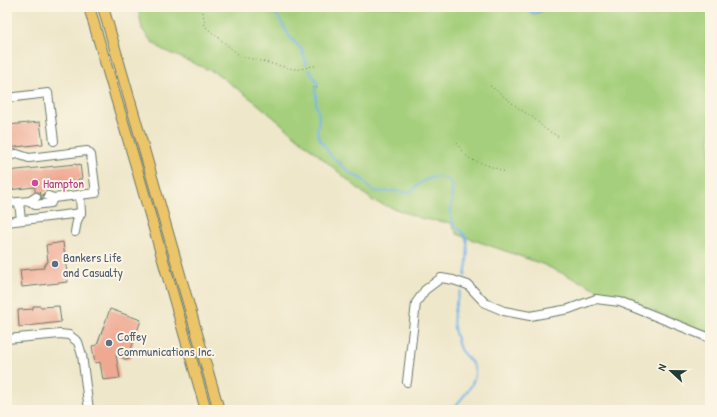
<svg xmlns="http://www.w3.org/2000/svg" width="717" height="417" font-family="'Patrick Hand',sans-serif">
<rect width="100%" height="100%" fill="#fcf5e5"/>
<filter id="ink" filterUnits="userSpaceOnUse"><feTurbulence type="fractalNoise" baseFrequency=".025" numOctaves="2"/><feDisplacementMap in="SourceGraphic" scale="8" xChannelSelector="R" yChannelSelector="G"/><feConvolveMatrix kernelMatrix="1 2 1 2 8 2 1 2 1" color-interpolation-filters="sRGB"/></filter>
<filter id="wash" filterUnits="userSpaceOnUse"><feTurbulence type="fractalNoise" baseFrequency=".012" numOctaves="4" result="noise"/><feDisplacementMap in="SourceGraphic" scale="16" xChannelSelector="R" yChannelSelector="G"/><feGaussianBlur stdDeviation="0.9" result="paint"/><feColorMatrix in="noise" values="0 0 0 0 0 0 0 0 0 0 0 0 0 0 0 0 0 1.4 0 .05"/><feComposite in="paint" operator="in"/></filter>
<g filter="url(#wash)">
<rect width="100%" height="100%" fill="#eee7ca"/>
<path fill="#a5cf7b" stroke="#628658" d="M138,7H710V333L601,291L542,264L457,234L451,223L423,219L373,201L254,101L216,73L163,50L151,41L142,29Z"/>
<path fill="#77b4e9" stroke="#4b788e" d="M517,7H545L543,11L534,14Z"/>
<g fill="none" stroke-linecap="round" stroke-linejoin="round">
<g stroke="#77b4e9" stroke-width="2">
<path d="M271,7L272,9L282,23L289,36L302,50L304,56L306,64"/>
<path d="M309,70L318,84L316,86L315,89L316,93V105L318,111L319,121L317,130L318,136L331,156L341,164L343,167C348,169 350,173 355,176C358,177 361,178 363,180C367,184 368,189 374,191C381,193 390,190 398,191C402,191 406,194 410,192C413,190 417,185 422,182C430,177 446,173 451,184C454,192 450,208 451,218C453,227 459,228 464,234C470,243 467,266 465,276"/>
<path d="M452,410C460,400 476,385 475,371C474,362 466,357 461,351C459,348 458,343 457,339C450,321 454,309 460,291"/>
</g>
</g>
<g id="blocks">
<g fill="#efa993">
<path d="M40,122L43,144L7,148V125Z"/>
<path d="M76,164V165L80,164L82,179H78V181L47,184V191L43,194V198L41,199V194L39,192H35V187L8,190L7,188V171Z"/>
<path d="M63,242L68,282L22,287L20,270L43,268L46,263L48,262L46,245Z"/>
<path d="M33,306H40L41,307L59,306L61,322L19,327L18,310L33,309Z"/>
<path d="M110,309L141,320L131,349L133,352L130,359H128L127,360L116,355L120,378L103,380L100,362L95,363L92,346L97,345Z"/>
</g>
</g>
</g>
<g filter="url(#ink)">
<use href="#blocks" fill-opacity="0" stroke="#677868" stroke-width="1"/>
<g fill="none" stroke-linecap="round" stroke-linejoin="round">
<defs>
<g id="minor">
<path d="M7,98L48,93L54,141"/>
<path d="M7,156L17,154L29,158L87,151L91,155L96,193L53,198L48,196"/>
<path d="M30,201L35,205L51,203L53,198"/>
<path d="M19,202L21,220"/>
<path d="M7,203L30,201L36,197"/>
<path d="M7,222L81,213"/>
<path d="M75,232L77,221L81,213L80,195"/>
<path d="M7,339L60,334L69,335L78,342L82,355L89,410"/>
<path d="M407,382L416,303L425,290L441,278L453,280L468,285L485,303L504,311L530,316L569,309L596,299L620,302L710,338"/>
</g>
<g id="major">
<path d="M89,7L136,166L206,410"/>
<path d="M103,7L219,410"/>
</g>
</defs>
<use href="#minor" stroke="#677868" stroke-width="10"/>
<use href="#major" stroke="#677868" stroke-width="12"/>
<g stroke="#677868" stroke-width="1" stroke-dasharray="1 3" stroke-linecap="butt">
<path d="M270,11L274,10"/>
<path d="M203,12L205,26L208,29L239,55L244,57L293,69H301L312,66H315"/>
<path d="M490,86L497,91L521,110L534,118L545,129L559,137"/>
<path d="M312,87L318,88"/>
<path d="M457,143L463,153L470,159L506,172"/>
</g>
<use href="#minor" stroke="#fff" stroke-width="8"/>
<use href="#major" stroke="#edc569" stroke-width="10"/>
</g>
</g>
<circle fill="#d1479c" stroke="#fcf5e5" stroke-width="1.5" cx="35" cy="183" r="4"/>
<g fill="#5c6f8a" stroke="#fcf5e5" stroke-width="1.5">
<circle cx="55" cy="264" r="4"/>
<circle cx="109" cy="343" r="4"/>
</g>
<g text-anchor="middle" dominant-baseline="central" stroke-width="4" stroke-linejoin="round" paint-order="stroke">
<g font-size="13" fill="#b23c85" stroke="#fcf5e5" text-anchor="start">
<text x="43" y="183">Hampton</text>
</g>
<g font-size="13" fill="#4e5e75" stroke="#fcf5e5" text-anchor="start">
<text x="63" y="257">Bankers Life<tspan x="63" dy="15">and Casualty</tspan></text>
<text x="117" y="336">Coffey<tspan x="117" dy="15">Communications Inc.</tspan></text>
</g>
</g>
<rect width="717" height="417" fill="none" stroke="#fcf5e5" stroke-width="24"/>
<g transform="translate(671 371) rotate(292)" stroke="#fcf5e5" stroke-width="3" paint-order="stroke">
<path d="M0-3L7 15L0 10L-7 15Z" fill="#1f3d34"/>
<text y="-6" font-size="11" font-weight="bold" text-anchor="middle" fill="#1f3d34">N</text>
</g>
</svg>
